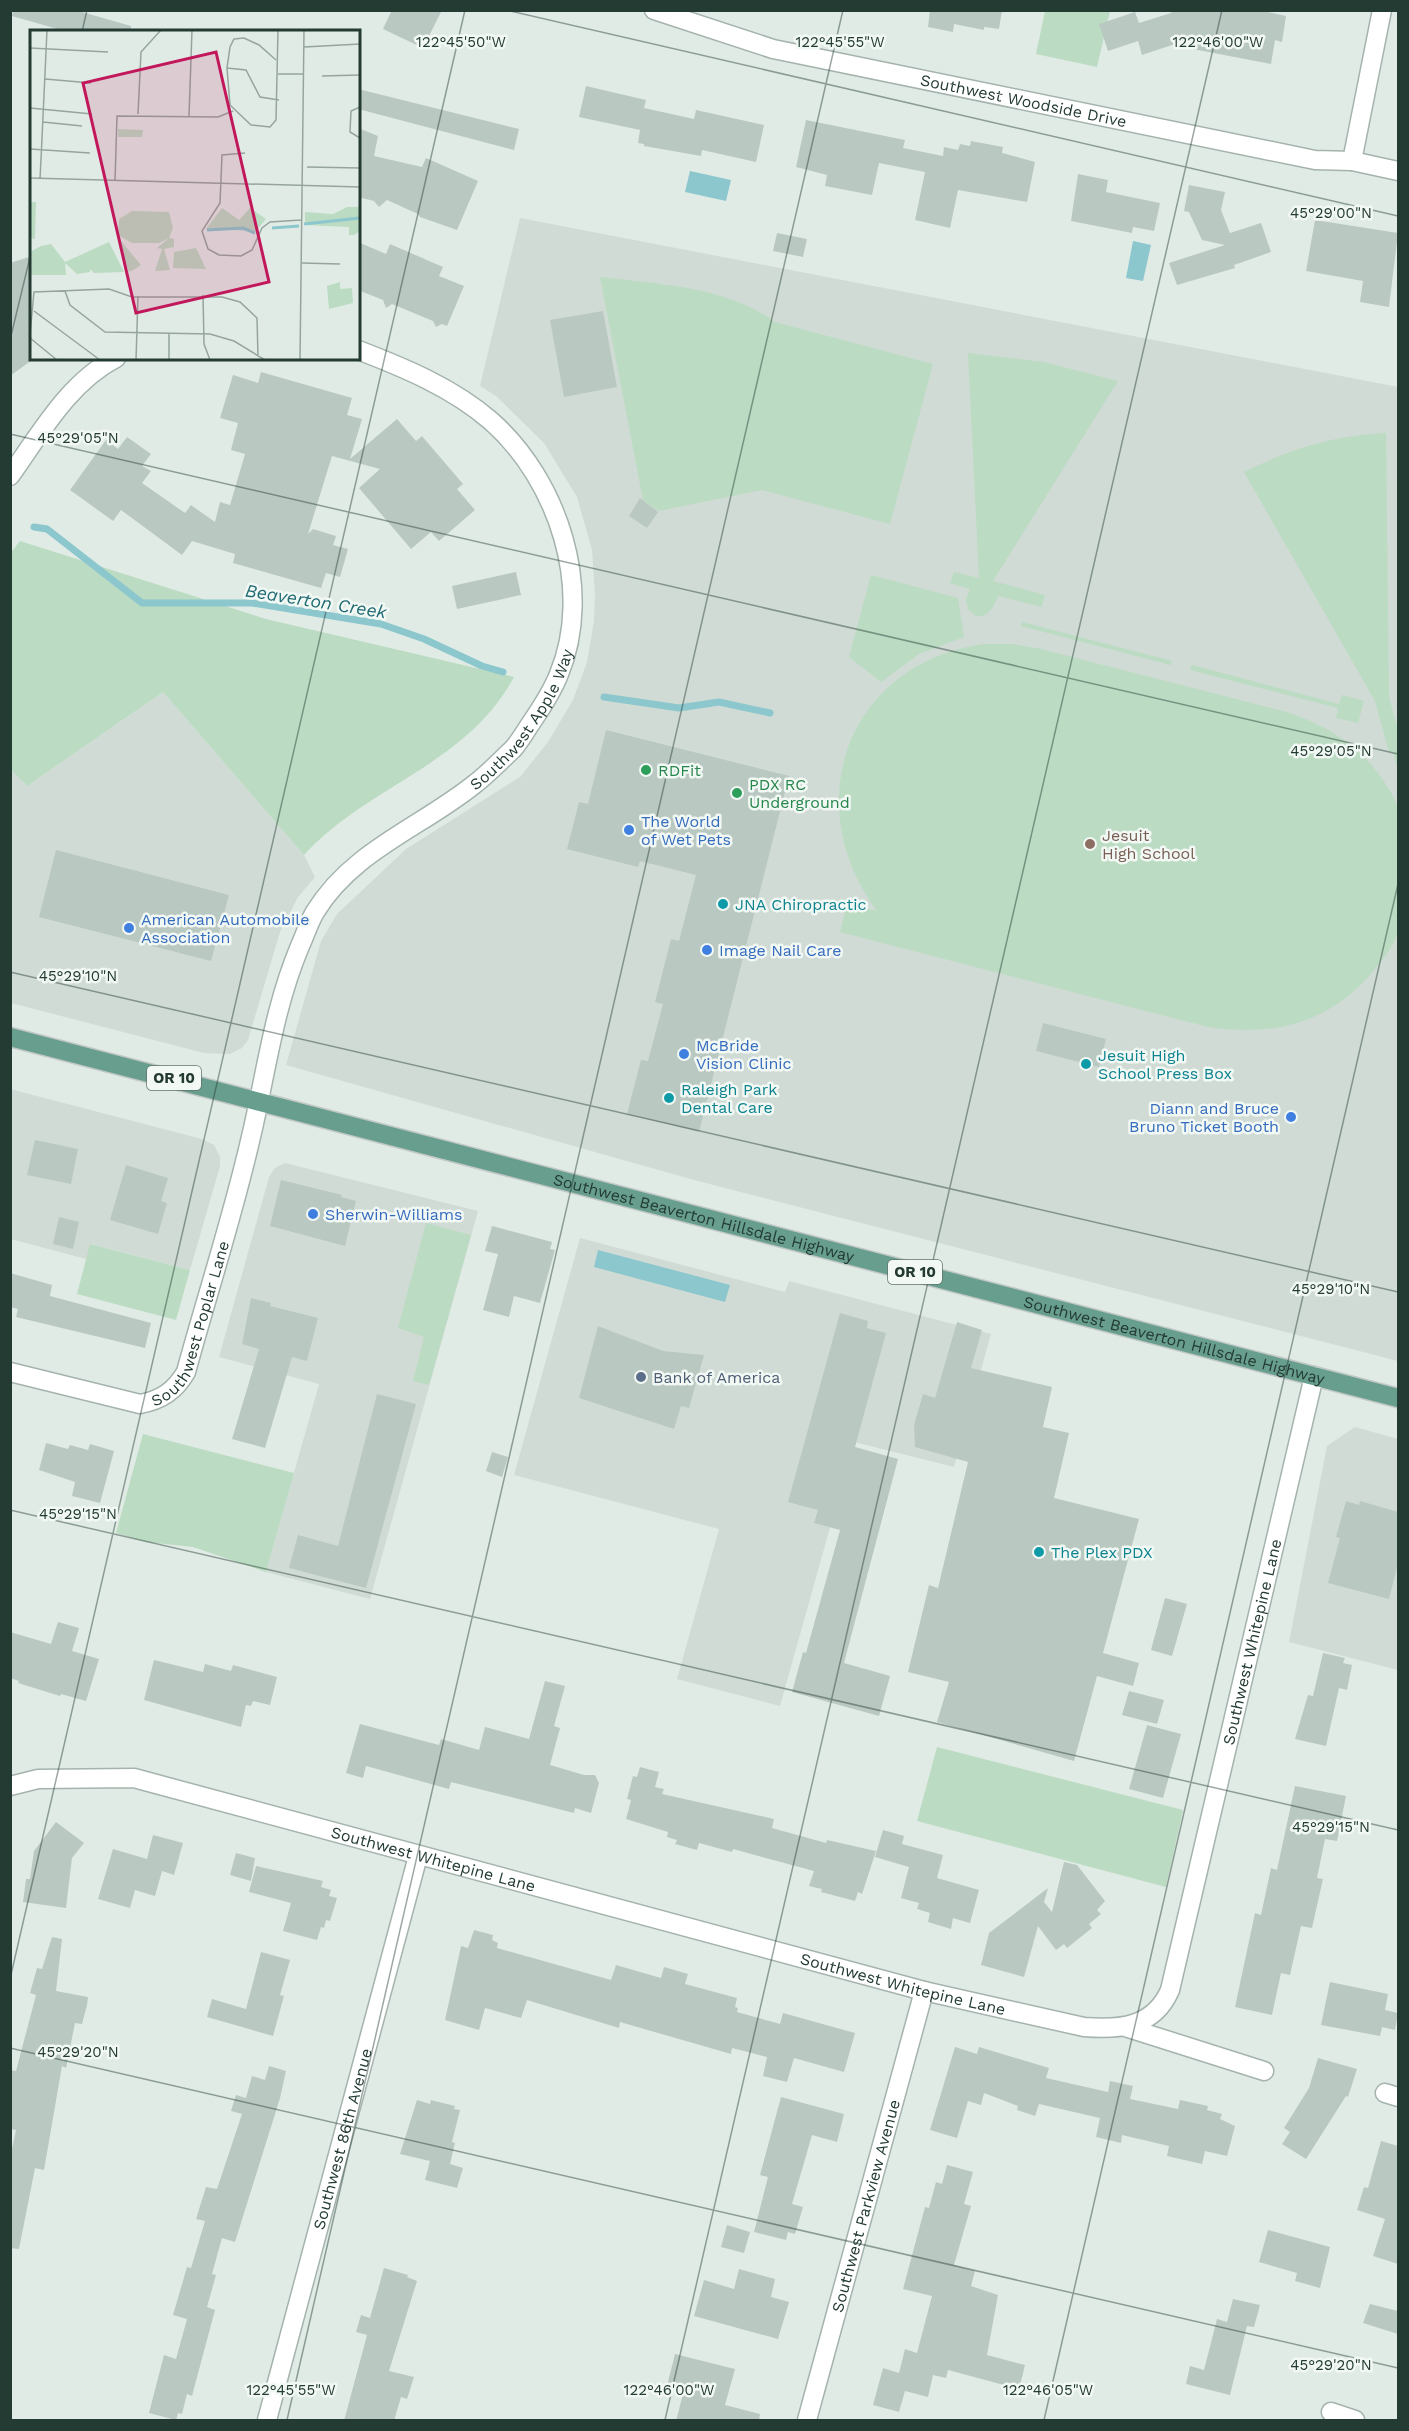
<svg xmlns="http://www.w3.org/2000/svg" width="1409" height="2431" font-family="'Work Sans',sans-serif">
<rect width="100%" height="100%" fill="#e1ebe6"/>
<g fill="#d0dbd5">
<path d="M520,218L1398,387V1361L694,1180L286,1065L321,941L337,914L406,849L520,777L548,742L573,700L587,662L594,621L595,593L592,550L577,497L544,443L496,396L480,386Z"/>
<path d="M163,692L304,855L315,877L298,897L280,932L248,1040L242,1048L230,1054L204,1053L11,1003L10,769L27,786Z"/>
<path d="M10,1089L202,1139L214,1145L220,1157V1166L190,1270L91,1244L86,1259L11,1239Z"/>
<path d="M285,1163L478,1211L370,1599L266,1572L319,1384L219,1357L269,1177L275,1168Z"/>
<path d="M580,1238L785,1292L789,1281L991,1334L954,1467L854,1442L780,1706L677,1679L719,1529L514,1475Z"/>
<path d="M1355,1427L1398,1439V1670L1289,1642L1327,1446Z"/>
</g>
<g fill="#bbdbc2">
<path d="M1045,11H1110L1097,67L1036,54Z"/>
<path d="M600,277C658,284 726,286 775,322L933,364L890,524L762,490L658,511L643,500Z"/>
<path d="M968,353L1044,362L1118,381L993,581L1045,595L1042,607L998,596C993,610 982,626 968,609L966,600L970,589L950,583L954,572L979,578Z"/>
<path d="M1386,433L1389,697L1398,730V771L1393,752H1389L1375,701L1244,472C1293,448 1332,436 1386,433Z"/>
<path d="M20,541L266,619L514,677C467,765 368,785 304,855L163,692L27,786L10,769V554Z"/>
<path d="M871,575L958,598L964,637L919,654L881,682L849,657Z"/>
<path d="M1022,622L1172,661L1171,665L1021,626Z"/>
<path d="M984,644H1013L1041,649L1287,712C1329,726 1363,748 1387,786C1392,794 1397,802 1398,811C1401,830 1398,851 1398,870C1398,889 1402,911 1398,930C1396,943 1384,958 1375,969C1331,1023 1275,1037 1208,1027L840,932L847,904L877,911C797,803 848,663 984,644Z"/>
<path d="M1192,665L1339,704L1342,695L1364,701L1358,723L1336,718L1338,708L1190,670Z"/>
<path d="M426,1223L471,1235L429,1385L413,1381L424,1337L398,1328Z"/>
<path d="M90,1244L190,1270L176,1320L77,1294Z"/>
<path d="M143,1434L294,1473L266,1572L193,1547L146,1542L116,1533Z"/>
<path d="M937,1747L1183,1810L1166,1887L917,1821Z"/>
</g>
<g fill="#8cc7cd">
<path d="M690,171L731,180L726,201L685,192Z"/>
<path d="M1133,241L1151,245L1143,281L1126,278Z"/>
<path d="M598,1250L730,1285L725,1302L594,1267Z"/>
</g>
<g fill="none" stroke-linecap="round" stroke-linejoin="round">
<g stroke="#8cc7cd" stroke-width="7">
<path d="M34,527L47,529L142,603H252L381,624L424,639L482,666L503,672"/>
<path d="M604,697L679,708L719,702L770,713"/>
</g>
</g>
<g fill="#bac8c2">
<path d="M13,10H75L131,26V32H68L12,16Z"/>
<path d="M392,10H442L423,48L383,29Z"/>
<path d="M930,10H1002L999,29L984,27V30L954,24L953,32L928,27Z"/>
<path d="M1172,10H1259L1286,16L1282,42L1275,40L1271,64L1172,45L1142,55L1138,41L1108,51L1099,24L1135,12L1139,23L1171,13Z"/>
<path d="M586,86L646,100L644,108L694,119L696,110L764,125L756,162L702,150L701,156L644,146V144L638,143L640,130L579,117Z"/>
<path d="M358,89L519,129L514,150L358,109Z"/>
<path d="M806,120L905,140L903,148L943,156L944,147L958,150L960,144L970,146L971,141L1003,147L1002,153L1035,162L1027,202L958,190L950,228L915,220L925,172L879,163L872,195L825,186L827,175L796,167Z"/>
<path d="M358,128L378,136L374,156L422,167L426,158L478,181L457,230L420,217L418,214L387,200L379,207L374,201L358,197Z"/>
<path d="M1078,174L1108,180L1106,192L1160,203L1154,231L1133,227L1132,233L1071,221Z"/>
<path d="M1189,185L1225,192L1221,210L1230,233L1261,223L1271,252L1234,265L1235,268L1177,285L1169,263L1225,245L1202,240L1189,212L1184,211Z"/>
<path d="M1315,220L1398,233L1389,307L1360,302L1363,281L1306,271Z"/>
<path d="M777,233L807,239L803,257L773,251Z"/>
<path d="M358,242L386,254L390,244L443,267L439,276L464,286L447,326L442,324L436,327L433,321L392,304L386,308L383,300L358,290Z"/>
<path d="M32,256V360L10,376V263Z"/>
<path d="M603,311L617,387L564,397L550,320Z"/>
<path d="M261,372L352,398L347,415L362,419L350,459L397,419L416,441L422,436L463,484L457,489L475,510L439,541L431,532L411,549L359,488L380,469L332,456L308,534L313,529L336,536L333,545L348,549L340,577L326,573L321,588L233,563L235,554L192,541L182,555L121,510L113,521L70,490L106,440L118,449L127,437L151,454L142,466L151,471L142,483L185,513L191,505L215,522L220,502L230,505L245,454L231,450L238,423L220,418L233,375L258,383Z"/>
<path d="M640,498L658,512L647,528L629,516Z"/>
<path d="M516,572L521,595L457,609L452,586Z"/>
<path d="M606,730L789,776L699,1132L627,1114L641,1060L648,1061L663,1004L655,1002L671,939L679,941L696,875L640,861L638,867L567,849L579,802L588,804Z"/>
<path d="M56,850L229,895L211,961L39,917Z"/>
<path d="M1043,1023L1106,1039L1099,1067L1036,1051Z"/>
<path d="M35,1140L78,1149L71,1184L27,1175Z"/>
<path d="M126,1165L168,1178L161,1201L167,1203L158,1234L110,1220Z"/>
<path d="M281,1180L342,1195L341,1197L356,1201L345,1246L270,1226Z"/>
<path d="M59,1217L79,1222L73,1249L53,1244Z"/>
<path d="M492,1226L552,1242L550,1249L555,1250L540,1303L514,1296L509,1317L483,1310L498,1254L485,1251Z"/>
<path d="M10,1273L52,1285L50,1296L151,1323L145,1348L16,1317L18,1309L10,1307Z"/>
<path d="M251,1298L271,1303L270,1306L318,1318L307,1361L292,1357L265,1448L232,1439L259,1349L242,1344Z"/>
<path d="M840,1313L868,1321L867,1328L886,1333L855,1447L898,1459L844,1663L890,1676L879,1716L792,1692L803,1652L806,1653L840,1530L814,1523L818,1510L788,1502Z"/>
<path d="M957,1322L982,1330L971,1368L1052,1387L1043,1427L1069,1433L1054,1498L1139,1519L1103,1653L1139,1663L1133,1686L1097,1676L1074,1761L937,1722L949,1682L908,1672L929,1585L938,1588L968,1462L915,1447L914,1425L923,1394L935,1398Z"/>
<path d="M598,1326L663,1351L704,1355L689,1408L681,1406L674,1429L579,1398Z"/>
<path d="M377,1394L416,1404L366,1588L289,1568L298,1535L338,1546Z"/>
<path d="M46,1443L68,1449L70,1445L88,1450L90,1444L114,1451L100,1503L72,1496L75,1482L39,1470Z"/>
<path d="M492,1452L508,1457L502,1477L486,1471Z"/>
<path d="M1346,1501L1359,1505L1360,1501L1398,1512V1563L1389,1599L1328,1583L1340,1538L1336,1537Z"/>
<path d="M1165,1598L1187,1604L1172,1656L1151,1650Z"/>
<path d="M58,1622L79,1628L72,1651L99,1659L86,1701L61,1694L60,1696L18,1683L19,1681L10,1678V1632L51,1644Z"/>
<path d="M1323,1653L1345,1658L1343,1663L1352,1665L1347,1690L1339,1688L1326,1746L1295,1739L1308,1695L1313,1696Z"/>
<path d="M154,1660L203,1672L205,1664L231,1671L233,1665L277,1677L270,1705L253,1701L251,1706L246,1705L241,1727L144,1700Z"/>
<path d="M545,1681L565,1686L554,1726L560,1728L550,1765L584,1775H595L599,1783L591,1813L575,1808L574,1813L451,1782L449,1789L366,1766L363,1778L346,1773L360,1724L439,1745L441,1739L479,1750L485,1727L529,1739Z"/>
<path d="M1129,1691L1164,1700L1157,1724L1122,1715Z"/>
<path d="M1147,1725L1181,1734L1163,1798L1129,1789Z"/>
<path d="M640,1767L659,1772L655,1787L664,1789L662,1794L774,1819L772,1828L826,1843L827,1840L876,1851L862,1894L858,1892L855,1901L821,1892L822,1889L809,1886L814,1871L733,1849L732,1852L699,1843L697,1850L675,1844L677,1840L667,1837L668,1832L626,1819L631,1800L627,1799L633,1776L637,1777Z"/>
<path d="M1295,1786L1346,1796L1337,1841L1325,1839L1317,1878L1323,1879L1312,1928L1301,1926L1290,1975L1281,1973L1272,2015L1235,2007L1255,1913L1261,1915L1271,1868L1277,1870Z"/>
<path d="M56,1822L84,1843L72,1858L66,1908L23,1902L26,1879H30L34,1851Z"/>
<path d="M883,1830L904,1836L902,1844L943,1855L937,1878L979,1890L970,1923L953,1918L951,1929L928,1922L930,1913L917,1909L919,1903L901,1898L909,1867L875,1857Z"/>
<path d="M153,1835L183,1843L174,1875L162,1871L155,1896L135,1890L130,1908L98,1899L113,1849L147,1859Z"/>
<path d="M236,1853L255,1858L251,1881L230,1875Z"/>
<path d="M1064,1862L1077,1865L1105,1901L1097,1910L1101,1914L1089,1924L1092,1928L1067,1948L1064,1944L1056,1950L1038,1926L1024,1977L981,1965L989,1933L1048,1888L1044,1902L1052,1912Z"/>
<path d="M256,1866L323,1881L321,1887L331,1890L329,1896L337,1898L330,1921L326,1920L324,1928L321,1927L317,1940L283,1931L291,1903L249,1892Z"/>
<path d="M474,1930L493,1935L492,1940L498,1943L497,1948L611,1980L616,1965L661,1978L664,1967L688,1974L685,1984L737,1998L735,2007L738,2008L737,2012L780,2024L783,2013L855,2033L844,2072L794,2058L787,2082L763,2076L767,2057L732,2048L731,2054L620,2022L619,2028L527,2000L521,2018L485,2008L479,2030L445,2020L461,1946L468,1948Z"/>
<path d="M52,1937L62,1939L56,1991L88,1997L87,2005L82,2024L75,2023L66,2068L62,2066L44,2170L35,2168L19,2249L10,2248V2158L16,2130L10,2129V2070L16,2071L36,1995L30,1993L37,1968L42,1969Z"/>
<path d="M261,1952L290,1960L280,1995L284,1996L273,2036L207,2017L212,1999L246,2009Z"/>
<path d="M1330,1982L1388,1994L1385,2010L1398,2013L1395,2030L1382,2027L1380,2036L1321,2025Z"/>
<path d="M955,2047L977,2054L979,2047L1049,2068L1046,2078L1108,2092L1110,2081L1133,2086L1130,2099L1178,2109L1180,2100L1208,2106L1207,2110L1222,2114L1220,2119L1235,2126L1227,2156L1205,2151L1202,2164L1167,2156L1169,2146L1122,2135L1121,2143L1096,2137L1100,2118L1039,2104L1035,2116L1017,2110L1018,2106L984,2093L981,2105L968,2101L957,2138L930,2130Z"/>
<path d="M1318,2058L1357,2069L1348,2097L1346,2096L1306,2159L1282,2144L1290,2132L1284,2128L1309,2088Z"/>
<path d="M269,2066L286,2071L280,2098L235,2242L222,2238L212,2274L216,2275L207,2307L215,2310L192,2396L187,2394L182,2414L178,2413L176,2420L149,2413L164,2355L176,2359L187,2319L173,2315L187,2267L191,2268L205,2221L196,2219L206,2187L217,2189L242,2114L231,2111L236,2095L246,2098L252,2076L265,2080Z"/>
<path d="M781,2097L844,2114L837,2142L812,2135L792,2204L803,2207L795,2234L788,2232L786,2240L754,2232L768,2177L760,2175Z"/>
<path d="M417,2100L430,2104L431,2100L455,2106L454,2109L460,2110L452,2142L455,2143L450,2164L463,2168L457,2188L425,2180L430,2161L400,2154Z"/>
<path d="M1381,2141L1398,2146V2264L1373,2256L1385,2219L1357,2210L1364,2187L1368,2188Z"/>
<path d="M947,2165L973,2172L964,2204L971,2206L954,2265L975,2271L971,2286L998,2295L987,2355L1025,2365L1019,2389L948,2370L946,2378L933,2375L928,2397L905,2391L899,2412L873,2405L883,2368L899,2373L905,2349L917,2353L932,2296L903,2289L925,2207L929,2208L936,2182L942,2184Z"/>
<path d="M727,2225L750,2232L744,2253L721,2247Z"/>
<path d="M1268,2230L1330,2247L1320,2288L1295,2281L1297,2273L1259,2262Z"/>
<path d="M384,2268L408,2275L407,2277L417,2281L389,2371L414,2377L407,2399L401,2397L394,2421H344L367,2335L356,2332L361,2315L370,2318Z"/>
<path d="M739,2269L775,2279L771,2297L789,2302L778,2339L694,2316L704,2280L734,2289Z"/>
<path d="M1233,2299L1260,2305L1254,2327L1247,2326L1230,2395L1186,2384L1190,2366L1204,2370L1217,2319L1227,2322Z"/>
<path d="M1370,2304L1398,2311V2334L1363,2323Z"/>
<path d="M675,2354L735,2369L725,2405L760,2414L759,2421H676L684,2390L667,2386Z"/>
</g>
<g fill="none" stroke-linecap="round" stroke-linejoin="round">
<defs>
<g id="minor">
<path id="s1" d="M654,10L773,49L1315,160L1352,161L1398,171"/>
<path d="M1352,161L1382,10"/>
<path d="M10,476C40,434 69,382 116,358"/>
<path id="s2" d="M10,1372L140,1404C161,1400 175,1391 186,1372C207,1295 232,1219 250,1141C266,1075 273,1010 300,946C305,935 309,922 315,912C353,850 422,827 476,783C489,773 501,760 513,749C520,741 525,732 531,723C542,707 552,692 559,674C594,589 558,480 491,421C453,388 405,368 358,350"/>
<path id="s3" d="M10,1786L38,1779L134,1778L924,1991L1084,2027C1120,2030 1154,2027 1170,1990L1314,1376"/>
<path d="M1125,2027L1264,2071"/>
<path d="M1385,2093L1398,2097"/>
<path d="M1331,2412L1355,2420"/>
<path id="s4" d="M267,2420L418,1856"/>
<path id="s5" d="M807,2420L924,1991"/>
</g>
<g id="major">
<path id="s6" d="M10,1037L1398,1398"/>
</g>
</defs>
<use href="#minor" stroke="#a4b3ad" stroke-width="21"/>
<use href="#major" stroke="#c1c8c6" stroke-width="21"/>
<use href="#minor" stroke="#fff" stroke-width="18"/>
<use href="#major" stroke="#689e8d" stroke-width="18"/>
</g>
<path fill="none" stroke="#233b33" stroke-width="1.5" stroke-opacity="0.45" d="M506,10L1398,216M82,32L87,10M10,340L32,249M10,434L1398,754M10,972L1398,1292M10,1510L1398,1830M10,1979L465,10M10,2048L1398,2368M287,2420L843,10M665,2420L1222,10M1044,2420L1398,884"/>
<g fill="#2e9e5b" stroke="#f2f8f4" stroke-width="2">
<circle cx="646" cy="770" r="6"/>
<circle cx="737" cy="793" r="6"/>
</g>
<g fill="#3f7fe0" stroke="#f2f8f4" stroke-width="2">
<circle cx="629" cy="830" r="6"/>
<circle cx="129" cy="928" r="6"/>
<circle cx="707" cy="950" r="6"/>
<circle cx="684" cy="1054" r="6"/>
<circle cx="1291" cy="1117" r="6"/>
<circle cx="313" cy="1214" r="6"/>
</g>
<circle fill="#8d6e63" stroke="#f2f8f4" stroke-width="2" cx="1090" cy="844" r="6"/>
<g fill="#0f9aa8" stroke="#f2f8f4" stroke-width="2">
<circle cx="723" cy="904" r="6"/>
<circle cx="1086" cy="1064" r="6"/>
<circle cx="669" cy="1098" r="6"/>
<circle cx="1039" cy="1552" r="6"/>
</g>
<circle fill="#5c6f8a" stroke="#f2f8f4" stroke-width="2" cx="641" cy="1377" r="6"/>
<g text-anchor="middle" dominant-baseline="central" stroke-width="5" stroke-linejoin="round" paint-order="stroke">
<g fill="#f2f8f4" stroke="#61746d" stroke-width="1.5">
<rect x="147" y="1066" width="54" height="24" rx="4.5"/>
<rect x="888" y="1260" width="54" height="24" rx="4.5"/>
</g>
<g font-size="15" font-weight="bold" fill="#233b33">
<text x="174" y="1078">OR 10</text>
<text x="915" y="1272">OR 10</text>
</g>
<g font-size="16" fill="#233b33" stroke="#f2f8f4">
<text stroke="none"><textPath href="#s1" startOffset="381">Southwest Woodside Drive</textPath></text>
<text stroke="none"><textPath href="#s2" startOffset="958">Southwest Apple Way</textPath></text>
<text stroke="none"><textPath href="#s6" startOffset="717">Southwest Beaverton Hillsdale Highway</textPath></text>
<text stroke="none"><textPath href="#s2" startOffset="237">Southwest Poplar Lane</textPath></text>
<text stroke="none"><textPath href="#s6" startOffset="1203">Southwest Beaverton Hillsdale Highway</textPath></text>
<text stroke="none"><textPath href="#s3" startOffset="1566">Southwest Whitepine Lane</textPath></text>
<text stroke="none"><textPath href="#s3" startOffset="435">Southwest Whitepine Lane</textPath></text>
<text stroke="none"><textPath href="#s3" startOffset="921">Southwest Whitepine Lane</textPath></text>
<text stroke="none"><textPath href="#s4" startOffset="291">Southwest 86th Avenue</textPath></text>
<text stroke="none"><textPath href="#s5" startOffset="222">Southwest Parkview Avenue</textPath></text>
</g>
<g font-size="16" fill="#27864d" stroke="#f2f8f4" text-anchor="start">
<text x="658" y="770">RDFit</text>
<text x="749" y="784">PDX RC<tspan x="749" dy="18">Underground</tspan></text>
</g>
<g font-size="16" fill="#366cbe" stroke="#f2f8f4" text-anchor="start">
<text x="641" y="821">The World<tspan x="641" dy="18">of Wet Pets</tspan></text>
<text x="141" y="919">American Automobile<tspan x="141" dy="18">Association</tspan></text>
<text x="719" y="950">Image Nail Care</text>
<text x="696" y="1045">McBride<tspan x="696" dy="18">Vision Clinic</tspan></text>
<text x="1279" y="1108" text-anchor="end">Diann and Bruce<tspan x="1279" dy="18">Bruno Ticket Booth</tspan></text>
<text x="325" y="1214">Sherwin-Williams</text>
</g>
<g font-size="16" fill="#785e54" stroke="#f2f8f4" text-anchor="start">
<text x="1102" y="835">Jesuit<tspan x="1102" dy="18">High School</tspan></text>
</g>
<g font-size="16" fill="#0d838f" stroke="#f2f8f4" text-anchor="start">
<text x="735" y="904">JNA Chiropractic</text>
<text x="1098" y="1055">Jesuit High<tspan x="1098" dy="18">School Press Box</tspan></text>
<text x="681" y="1089">Raleigh Park<tspan x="681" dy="18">Dental Care</tspan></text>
<text x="1051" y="1552">The Plex PDX</text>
</g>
<g font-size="16" fill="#4e5e75" stroke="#f2f8f4" text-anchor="start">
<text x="653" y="1377">Bank of America</text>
</g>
<g font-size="18" font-style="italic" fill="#206b73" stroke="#f2f8f4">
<text transform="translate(316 601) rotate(9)">Beaverton Creek</text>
</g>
</g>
<g transform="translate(30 30)">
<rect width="330" height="330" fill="#e1ebe6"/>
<path d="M88,99L113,100L112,107H88ZM0,172H6L5,209L0,208ZM317,177H330V201L324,205H319V197L275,195V182L303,184ZM192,178L209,190L220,178L236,189L226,201L176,199ZM102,181L139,182L143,198L139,208L144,209V217L134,219L140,240L125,241L132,219L127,218L139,208L129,213H102L88,205L89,189ZM87,206L111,235L105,239L99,242ZM79,212L94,242L64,243L60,239V242L47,244L35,233L36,245H0V222L11,216L21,214L35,232ZM166,218L176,239L143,238L144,222ZM310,252V259L322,258L323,273L299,279L297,256Z" fill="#bbdbc2"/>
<path fill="none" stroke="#8cc7cd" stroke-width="3" d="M274,194L330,188M242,198L269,196M177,200L213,198L225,203"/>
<path fill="none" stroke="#95a59e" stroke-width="1.5" d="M274,17L330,14M0,18L78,22M246,30L229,15L214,8L204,9L200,17L197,38L200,75L221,95L240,97L246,90L248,0M197,38L216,40L230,67L249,70M248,44H273M292,46L330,45M15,49L61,53M330,77L321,81L320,102L330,108M0,78L62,84M108,84L111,22L131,0M159,86L162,0M13,92L52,96M0,119L60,123M215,123L192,125L190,173L172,201L178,219L189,225L211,226L222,220L232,198L240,192L271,190M11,130L17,0M277,137L330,138M0,148L330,157M10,149L11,129M85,151L87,86L188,87L203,81M272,233L310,234M35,261L40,275L75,302L180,304L204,311L235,330M173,265L174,314L180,330M4,281L70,330M0,304L4,262L79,259L102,267H192L210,272L227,288L228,327M139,304V330M0,308L27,330M106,330L108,266M270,330L274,0"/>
<path fill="#c2185b" fill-opacity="0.15" stroke="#c2185b" stroke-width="3" d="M186,22L239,252L106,283L53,53Z"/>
<rect width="330" height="330" fill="none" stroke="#233b33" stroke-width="3"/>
</g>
<g font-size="15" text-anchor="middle" fill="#233b33" stroke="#f2f8f4" stroke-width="5" stroke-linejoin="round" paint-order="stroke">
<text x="461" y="47">122°45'50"W</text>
<text x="840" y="47">122°45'55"W</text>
<text x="1218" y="47">122°46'00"W</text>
<text x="1331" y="218">45°29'00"N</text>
<text x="78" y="443">45°29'05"N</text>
<text x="1331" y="756">45°29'05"N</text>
<text x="78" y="981">45°29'10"N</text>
<text x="1331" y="1294">45°29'10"N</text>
<text x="78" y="1519">45°29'15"N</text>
<text x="1331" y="1832">45°29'15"N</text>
<text x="78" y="2057">45°29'20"N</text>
<text x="1331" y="2370">45°29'20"N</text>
<text x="291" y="2395">122°45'55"W</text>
<text x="669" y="2395">122°46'00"W</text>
<text x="1048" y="2395">122°46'05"W</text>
</g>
<rect width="1409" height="2431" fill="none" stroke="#233b33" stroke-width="24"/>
</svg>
